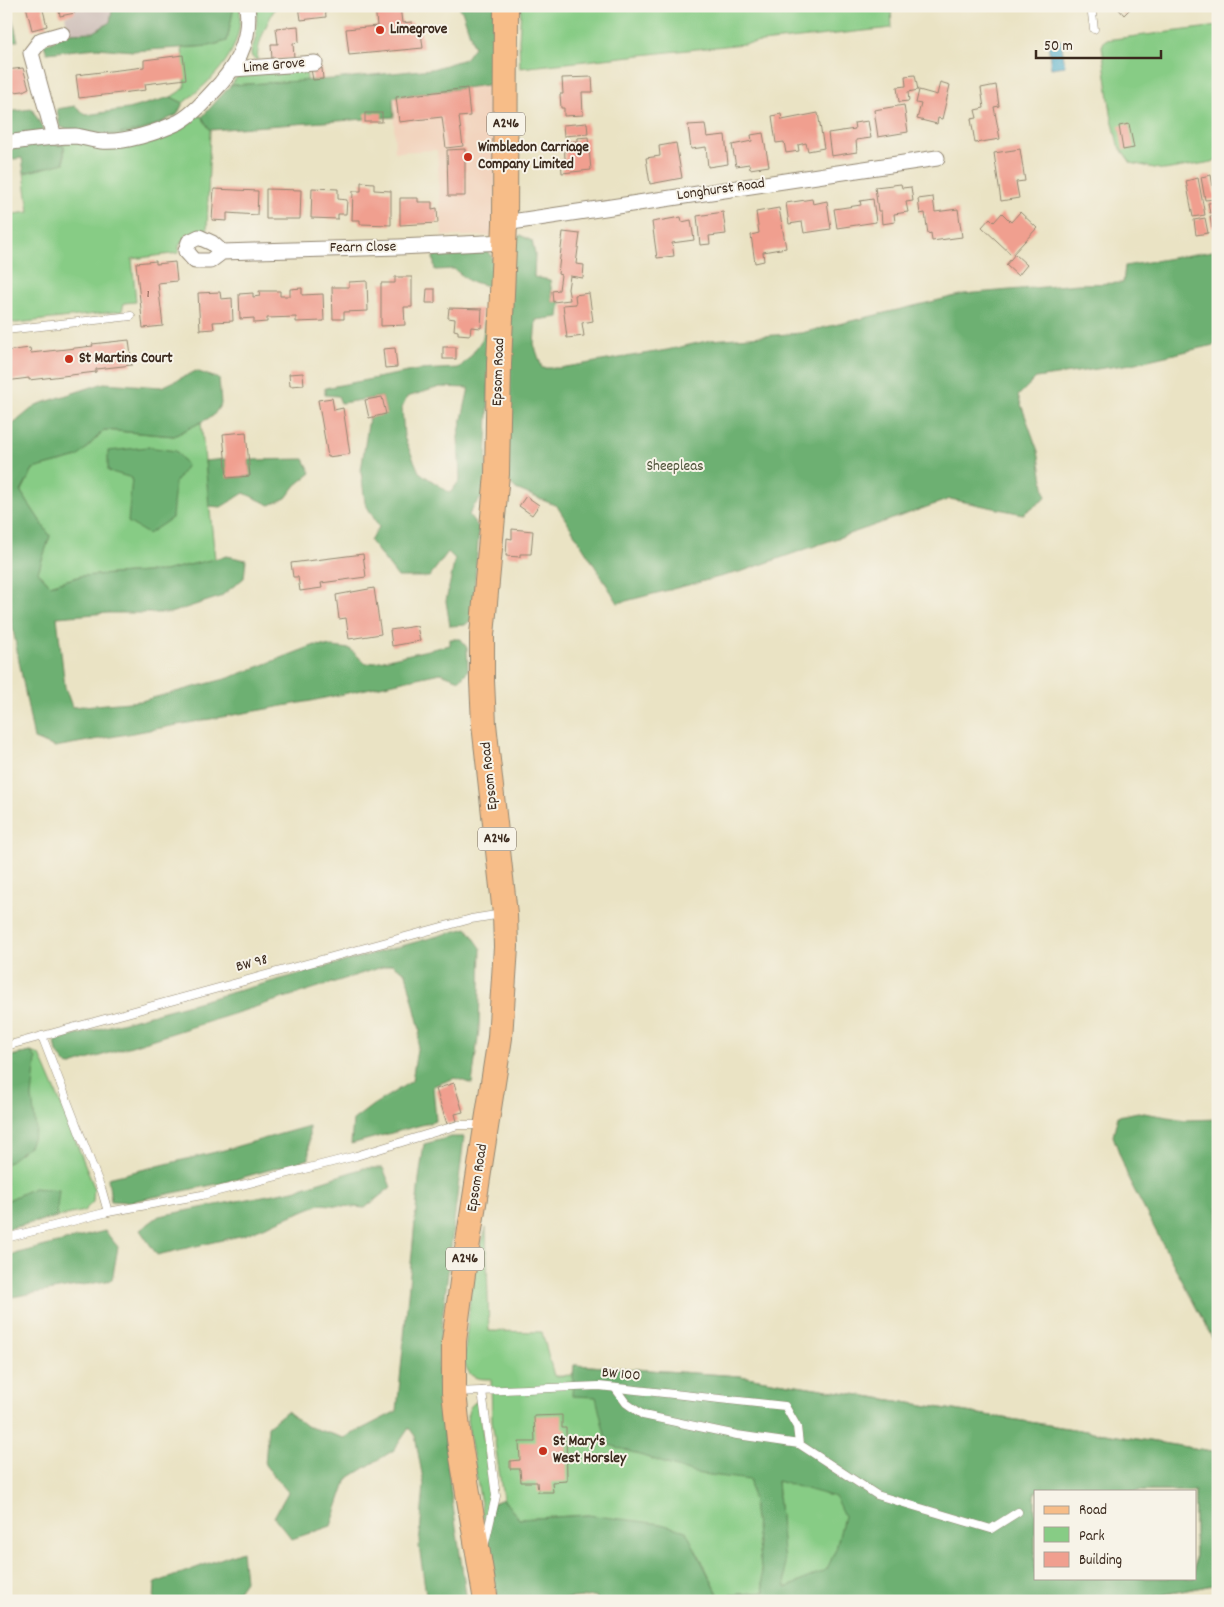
<svg xmlns="http://www.w3.org/2000/svg" width="1224" height="1607" font-family="Dekko,sans-serif">
<rect width="100%" height="100%" fill="#f7f3e8"/>
<filter id="ink" filterUnits="userSpaceOnUse"><feTurbulence type="fractalNoise" baseFrequency=".02" numOctaves="2"/><feDisplacementMap in="SourceGraphic" scale="10" xChannelSelector="R" yChannelSelector="G"/><feConvolveMatrix kernelMatrix="1 2 1 2 8 2 1 2 1" color-interpolation-filters="sRGB"/></filter>
<filter id="wash" filterUnits="userSpaceOnUse"><feTurbulence type="fractalNoise" baseFrequency=".0096" numOctaves="4" result="noise"/><feDisplacementMap in="SourceGraphic" scale="20" xChannelSelector="R" yChannelSelector="G"/><feGaussianBlur stdDeviation="1.12" result="paint"/><feColorMatrix in="noise" values="0 0 0 0 0 0 0 0 0 0 0 0 0 0 0 0 0 1.4 0 .05"/><feComposite in="paint" operator="in"/></filter>
<g filter="url(#wash)">
<rect width="100%" height="100%" fill="#eae3c4"/>
<path fill="#f2d4be" d="M494,84L498,236H442L437,150L395,152L393,98Z"/>
<path fill="#cfc0ba" d="M74,6H113L110,22L94,32L69,33L65,16L75,13Z"/>
<g fill="#87cc85" stroke="#617b52" fill-rule="evenodd">
<path d="M234,6H240C244,51 215,78 183,103L171,97L185,88L182,48L209,46L227,41Z"/>
<path d="M257,6H276C267,24 258,40 257,60L252,57L251,53L256,37Z"/>
<path d="M521,6H891L892,28L520,68L519,41Z"/>
<path d="M1218,26V159L1212,162L1164,170L1131,163L1118,145L1111,114L1102,46L1105,40Z"/>
<path d="M306,67L307,81L231,85L237,77L248,72Z"/>
<path d="M199,115L202,117L210,130L207,232L187,234L179,246V253L132,259L136,302L124,303L122,311L17,323L6,322V279L8,278L6,215L29,212L24,173L64,163V147L57,145Z"/>
<path d="M201,422L215,559L164,571L81,576L50,585L38,572L50,536L21,492L33,469L78,457L104,430L174,436Z"/>
<path d="M31,1052L40,1055L58,1097L94,1187L93,1202L84,1211L6,1229V1057Z"/>
<path d="M486,1228L489,1331L542,1332L554,1376L573,1375L574,1365L740,1376L1218,1452V1584L1145,1598L1114,1601L827,1570L785,1589L777,1481H751L764,1592L719,1596L699,1555L588,1515L519,1519L503,1499L492,1421L491,1379C475,1379 469,1378 464,1361L472,1277ZM1035,1491H1195V1578H1035Z"/>
<path d="M478,1401L493,1503L486,1534L467,1420C468,1411 469,1405 478,1401Z"/>
</g>
<g fill="#6db072" stroke="#546d48" fill-rule="evenodd">
<path d="M6,6H9L18,41H6Z"/>
<path d="M113,6H234L227,41L209,46L133,51L97,48L47,53L44,45L69,33L94,32L110,22Z"/>
<path d="M458,6H496L494,84L396,97L393,98L394,117L210,130L202,117L231,85L333,79L432,69L465,59L474,47L463,13Z"/>
<path d="M171,97L183,103L177,115C167,119 156,125 145,129C117,137 88,135 60,127L57,109L75,106L86,115L128,109Z"/>
<path d="M32,109L41,125L47,143L64,146V163L24,173L22,158L6,160V112Z"/>
<path d="M520,235L532,241L535,254L534,277L550,280L553,302L561,301L559,317L536,320L534,344L542,368H560L667,350L711,340L801,333L964,294L1078,284L1123,283L1125,266L1218,250V344L1131,364L1036,378L1018,396L1038,451L1046,498L1023,514L950,499L743,571L618,603L557,506L516,489L506,479L512,243Z"/>
<path d="M485,248L494,260L492,287L469,281L454,269L435,270L433,257L446,249Z"/>
<path d="M486,305L492,306L485,494L473,507L469,515L479,528L472,619L465,625L450,626L446,601L455,559L448,552L429,577H398L370,541L379,527L365,503L361,471L369,418L386,413L382,397L341,403L338,396L325,395V388L418,370L459,368L470,357L483,338ZM440,387L469,388L458,437L460,480L450,493L419,472L404,437L402,408L407,397Z"/>
<path d="M196,371L219,379L221,404L213,416L174,436L104,430L78,457L33,469L21,492L50,536L38,572L50,585L81,576L164,571L227,556L246,560L244,578L220,597L170,613H108L57,617L65,687L72,707L141,701L229,678L315,645L350,649L366,664L450,645V639H461L467,648L468,670L460,680L440,673L311,701L55,747L34,739L6,593V430L36,405L104,383L162,387Z"/>
<path d="M148,447L176,451L187,465L175,483L172,518L148,534L128,522L132,478L108,471V451Z"/>
<path d="M225,459L228,478L250,476L249,460L304,459L311,473L296,485L286,498L270,505L244,493L221,507L209,506L205,461Z"/>
<path d="M467,928L481,948L479,1030L472,1084L455,1078L433,1086L436,1121L351,1144L353,1120L373,1105L412,1081L420,1030L406,973L392,964L68,1066L57,1053L55,1041Z"/>
<path d="M31,1052L36,1059L32,1097L36,1130L29,1146L6,1164V1057Z"/>
<path d="M1138,1112L1186,1120L1218,1119V1349L1129,1180L1113,1136L1118,1116Z"/>
<path d="M309,1126V1159L222,1183L129,1202L111,1201L108,1178L224,1150Z"/>
<path d="M451,1137H464L439,1348L438,1377L451,1493L467,1601H427L419,1546L424,1485L415,1436L409,1428L394,1450L347,1479L331,1526L292,1539L274,1517L288,1492L265,1465L268,1426L287,1411L306,1426L344,1438L397,1411L419,1179L424,1144Z"/>
<path d="M364,1168H383L391,1187L365,1208L320,1204L244,1235L157,1255L140,1230L159,1216L294,1190Z"/>
<path d="M34,1188L59,1190L56,1217L6,1229V1201Z"/>
<path d="M105,1231L118,1247L112,1280L6,1298V1256Z"/>
<path d="M574,1365L740,1376L1218,1452V1584L1145,1598L1114,1601H597L596,1596L539,1601L498,1599L486,1534L493,1503L503,1499L519,1519L588,1515L661,1524L686,1531L719,1596L764,1592L750,1480L694,1473L607,1444L596,1397L572,1396ZM777,1481L835,1497L844,1516L836,1549L827,1569L786,1588ZM1035,1491H1195V1578H1035Z"/>
<path d="M242,1551L245,1581L231,1601H154L155,1583Z"/>
</g>
<path fill="#4bacca" stroke="#436b74" d="M1061,40L1065,66L1051,68L1048,42Z"/>
<g id="blocks">
<g fill="#f09f8f">
<path d="M26,6H42L47,26L32,30Z"/>
<path d="M58,6H74L75,13L60,16Z"/>
<path d="M299,6H325L326,17L301,20Z"/>
<path d="M375,6H400L402,23L412,22L413,33L421,32L423,48L349,55L346,29L377,26Z"/>
<path d="M1116,6H1133L1124,15Z"/>
<path d="M298,26L299,42L293,43L294,58L272,60L271,44H278L276,28Z"/>
<path d="M183,55L186,79L145,84L146,90L79,98L76,75L144,67V60Z"/>
<path d="M23,68L29,88L23,91L6,93V70Z"/>
<path d="M322,68L323,79L313,80L311,69Z"/>
<path d="M915,75L918,90L908,92L909,101L899,102L897,87L906,86L905,76Z"/>
<path d="M592,77L593,92H582L583,115L564,116V108H561L560,94H563L562,78Z"/>
<path d="M940,82L950,85L942,119L938,118L937,124L917,119L921,104L916,103L919,90L937,95Z"/>
<path d="M996,85L999,106L994,107L1000,139L975,143L971,119L977,118L975,110L984,108L981,88Z"/>
<path d="M467,88L470,116L459,117L463,146L446,148L442,117L399,122L396,97Z"/>
<path d="M904,105L908,132L878,137L874,110Z"/>
<rect x="365" y="113" width="17" height="9"/>
<path d="M818,113L824,148L808,151L806,143L798,145L799,151L786,153L784,142L776,143L772,116L781,114L782,120Z"/>
<path d="M868,121L871,138L856,140L857,152L831,156L828,133L855,129L854,123Z"/>
<path d="M587,123L588,134L564,136L563,125Z"/>
<path d="M705,124L707,137L725,135L728,164L708,167L706,147L691,149L688,125Z"/>
<path d="M1129,124L1134,148L1123,150L1119,126Z"/>
<path d="M763,133L769,166L750,169L749,164L736,166L732,145L752,141L751,135Z"/>
<path d="M588,137L591,170L562,173L561,160L565,159L564,142L577,141V138Z"/>
<path d="M676,143L682,178L650,184L646,158L660,156L659,146Z"/>
<path d="M465,149V196H448L447,150Z"/>
<path d="M1020,149L1025,181L1016,182L1019,198L1001,201L994,153Z"/>
<path d="M1211,175L1215,199L1205,200L1201,177Z"/>
<path d="M1198,178L1205,215L1193,217L1186,181Z"/>
<path d="M361,182L374,183V190L391,191V225L360,224V220H352L353,191H361Z"/>
<path d="M901,184L902,188L911,187L913,201L906,202L908,212L894,214L895,222L882,224L881,211H878L875,187Z"/>
<path d="M312,188L338,189V199L347,200L346,214H338V219L311,218Z"/>
<path d="M214,189L258,191L257,215L227,213V221L212,220Z"/>
<path d="M266,189L301,190L300,219H266Z"/>
<path d="M933,197L935,212L958,209L962,237L932,241L931,233L928,234L925,213L920,214L918,199Z"/>
<path d="M400,198H418V202H432V209L437,208L438,223L400,225Z"/>
<path d="M812,199L813,204L827,201L831,229L804,233L802,222L789,224L786,203Z"/>
<path d="M873,199L876,222L837,228L834,209L861,205L860,201Z"/>
<path d="M1218,202V212L1210,213L1208,203Z"/>
<path d="M779,208L786,248L763,252L764,261L755,263L751,235L759,233L756,212Z"/>
<path d="M723,212L726,234L709,236L710,244L700,245L697,216Z"/>
<path d="M1020,212L1037,228L1012,255L982,227L990,218L994,222L1002,213L1011,222Z"/>
<path d="M1218,215V226L1212,228L1210,216Z"/>
<path d="M681,217L682,222L691,220L694,240L672,243L674,256L657,258L652,222Z"/>
<path d="M1205,218L1208,233L1196,235L1194,220Z"/>
<path d="M563,232L580,234L576,264L584,265L583,278L570,276L568,289L570,300L553,302L552,291L559,290L561,275L558,274Z"/>
<path d="M1015,254L1027,265L1018,276L1006,265Z"/>
<path d="M156,261V264L175,262L177,281L158,283L163,326L143,328L136,263Z"/>
<path d="M395,277H412V307H404L405,325L381,326V283H395Z"/>
<path d="M367,281L368,311L344,312V319H333L332,287H349V282Z"/>
<path d="M302,288V295L323,294L324,321L296,322V317L267,318V322L254,323V318L240,319L239,294L253,293V297L260,296L259,291H280V296H290V289Z"/>
<path d="M427,289H435V303H426Z"/>
<path d="M220,292L221,299L232,298L233,321L213,322L214,329L200,330L198,293Z"/>
<path d="M589,293L593,321L582,323L584,336L567,338L563,305L576,304L575,295Z"/>
<path d="M449,308L482,309L481,328L471,327L470,335L458,334V331L454,330L455,319L448,318Z"/>
<path d="M129,340L132,365L96,369V372L29,380V378L6,381V351L30,348L31,353L93,346L92,344Z"/>
<rect x="443" y="347" width="13" height="12"/>
<path d="M395,348L397,367L385,368L383,349Z"/>
<path d="M303,373L304,385L290,386L289,374Z"/>
<path d="M382,397L386,414L369,418L365,400Z"/>
<path d="M332,398L334,410L343,408L350,454L328,457L318,400Z"/>
<path d="M246,432L250,476L227,478L223,434Z"/>
<path d="M526,496L539,505L532,515L519,506Z"/>
<path d="M512,529L533,531L531,554H520V557L506,556L507,538L512,539Z"/>
<path d="M363,554L366,577L321,583L322,588L300,591L298,577H293L291,563Z"/>
<path d="M374,588L381,634L349,639L346,618L339,619L336,595Z"/>
<path d="M417,626L420,641L392,646L390,630Z"/>
<path d="M454,1083L463,1112L455,1114L457,1121L447,1124L436,1089Z"/>
<path d="M562,1415V1428H566L567,1481L552,1482L553,1492H538L537,1482H521L520,1469H510V1461L520,1460L519,1442H535L534,1416Z"/>
</g>
</g>
</g>
<g filter="url(#ink)">
<use href="#blocks" fill-opacity="0" stroke="#928671" stroke-width="1"/>
<g fill="none" stroke-linecap="round" stroke-linejoin="round">
<defs>
<g id="service">
<path d="M1091,6L1094,29"/>
<path d="M6,330L131,316"/>
<path d="M42,1036L102,1191L108,1212"/>
<path d="M6,1046L471,919L502,914"/>
<path d="M6,1238L108,1212L202,1195L356,1156L458,1125H482"/>
<path d="M615,1388L626,1403L643,1415L737,1435L799,1444"/>
<path d="M482,1391L496,1496L484,1547"/>
<path d="M456,1392L599,1386L785,1406L797,1427L799,1444L877,1495L991,1529L1018,1512"/>
</g>
<g id="minor">
<path d="M233,69L315,63"/>
<path d="M54,137L31,53L41,40L62,34"/>
<path d="M6,143C29,140 52,136 75,136C84,137 92,140 101,141C125,143 158,132 179,122C195,113 209,96 221,83C240,61 251,36 247,6"/>
<path d="M505,223L937,158"/>
<path d="M222,252L212,243L199,237L189,242L186,251L195,261H210L222,252L399,247L505,242"/>
</g>
<path id="primary" d="M486,1601L459,1439L454,1392V1341L463,1274L500,1038L506,947L505,914L484,724L482,681V635L497,474L499,364L505,223L506,6"/>
</defs>
<use href="#service" stroke="#928671" stroke-width="9"/>
<use href="#minor" stroke="#928671" stroke-width="17"/>
<use href="#primary" stroke="#928671" stroke-width="26"/>
<use href="#service" stroke="#fff" stroke-width="8"/>
<use href="#minor" stroke="#fff" stroke-width="15"/>
<use href="#primary" stroke="#f7bd88" stroke-width="24"/>
</g>
</g>
<g fill="#c8321e" stroke="#f7f3e8" stroke-width="2">
<circle cx="380" cy="30" r="5"/>
<circle cx="468" cy="157" r="5"/>
<circle cx="69" cy="359" r="5"/>
<circle cx="543" cy="1451" r="5"/>
</g>
<g text-anchor="middle" dominant-baseline="central" stroke-width="4" stroke-linejoin="round" paint-order="stroke">
<g font-size="12" fill="#68473a">
<text x="148" y="294">1</text>
</g>
<g fill="#f7f3e8" stroke="#73665b" stroke-width="1">
<rect x="487" y="112.5" width="38" height="23" rx="4"/>
<rect x="478" y="827.5" width="38" height="23" rx="4"/>
<rect x="446" y="1247.5" width="38" height="23" rx="4"/>
</g>
<g font-size="14" font-weight="bold" fill="#3b2a1e">
<text x="506" y="124">A246</text>
<text x="497" y="839">A246</text>
<text x="465" y="1259">A246</text>
</g>
<g font-size="15" font-weight="bold" fill="#3b2a1e" stroke="#f7f3e8" text-anchor="start">
<text x="390" y="30">Limegrove</text>
<text x="478" y="148">Wimbledon Carriage<tspan x="478" dy="17">Company Limited</tspan></text>
<text x="79" y="359">St Martins Court</text>
<text x="553" y="1442">St Mary's<tspan x="553" dy="17">West Horsley</tspan></text>
</g>
<g font-size="15" fill="#3b2a1e" stroke="#f7f3e8">
<text transform="translate(274 66) rotate(-5)">Lime Grove</text>
<text transform="translate(721 190) rotate(-8)">Longhurst Road</text>
<text transform="translate(363 248) rotate(-1)">Fearn Close</text>
<text transform="translate(499 372) rotate(-88)">Epsom Road</text>
<text transform="translate(490 776) rotate(-96)">Epsom Road</text>
<text transform="translate(252 964) rotate(-15)">BW 98</text>
<text transform="translate(478 1178) rotate(-81)">Epsom Road</text>
<text transform="translate(621 1375) rotate(5)">BW 100</text>
</g>
<g font-size="15" fill="#4e5238" stroke="#f7f3e8">
<text x="675" y="467">Sheepleas</text>
</g>
</g>
<rect width="1224" height="1607" fill="none" stroke="#f7f3e8" stroke-width="25"/>
<rect x="1034" y="1490" width="162" height="90" fill="#f7f3e8" stroke="#aca397"/>
<rect x="1044" y="1506" width="25" height="8" fill="#f7bd88" stroke="#aca397"/>
<text x="1079" y="1514" font-size="15" fill="#3b2a1e">Road</text>
<rect x="1044" y="1527" width="25" height="15" fill="#87cc85" stroke="#aca397"/>
<text x="1079" y="1540" font-size="15" fill="#3b2a1e">Park</text>
<rect x="1044" y="1552" width="25" height="15" fill="#f09f8f" stroke="#aca397"/>
<text x="1079" y="1564" font-size="15" fill="#3b2a1e">Building</text>
<path d="M1036 50v8h125v-8" fill="none" stroke="#3b2a1e" stroke-width="2.5"/>
<text x="1044" y="50" font-size="15" fill="#3b2a1e" stroke="#f7f3e8" stroke-width="4" paint-order="stroke">50 m</text>
</svg>
